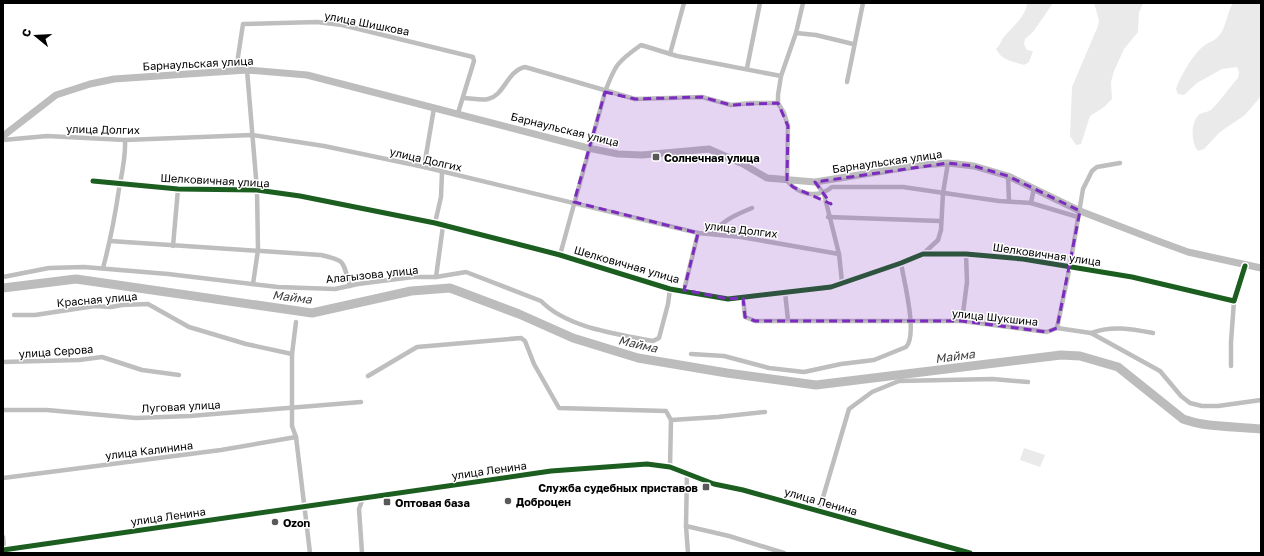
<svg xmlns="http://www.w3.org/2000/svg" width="1264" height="556" font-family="'Golos Text',sans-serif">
<rect width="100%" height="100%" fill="#fff"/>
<g fill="#eaeaea">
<path d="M1027,3H1053L1033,32L1025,39L1024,44L1027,50L1033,51L1029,62L1024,65C1012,61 1002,61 996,49C999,46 1001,42 1003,38C1011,28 1026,17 1027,3Z"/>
<path d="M1094,3H1143L1139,13L1138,32L1124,49L1114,71L1111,82L1112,99L1104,107L1090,116L1081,144L1076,145L1070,136L1072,87L1098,26L1099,20Z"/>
<path d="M1233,3H1261V96L1245,115L1220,132L1204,149L1198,151C1191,143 1190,121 1200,114C1204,112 1209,112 1212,109C1221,100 1229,88 1238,78L1239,72L1237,67L1222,69L1197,83L1184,95L1178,94L1176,89C1180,77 1194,52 1205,45C1209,42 1214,41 1218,37C1227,27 1226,14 1233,3Z"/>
<path d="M1024,448L1045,455L1040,467L1020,460Z"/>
</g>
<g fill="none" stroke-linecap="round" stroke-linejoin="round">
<path stroke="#bcbcbc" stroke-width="9" d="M3,288L76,279L312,313L411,291L450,288L519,314L573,338L638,358L727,373L816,385L1061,355L1080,356L1118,367L1183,419C1208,428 1235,426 1261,429"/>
<g stroke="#bebebe" stroke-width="4.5">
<path d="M803,3L796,33L781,76L778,95V103L784,113L788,126L787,181C800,195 817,199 832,187H903L999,201L1031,203L1034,188"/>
<path d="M796,33L816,35L853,44"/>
<path d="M670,54L684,3"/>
<path d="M747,68L760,3"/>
<path d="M236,70L243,24L317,22L342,25L473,57L474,61L458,113"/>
<path d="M247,70L257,190L258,250L253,284"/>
<path d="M847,82L863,3"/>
<path d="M463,98C471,98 481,101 488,99C504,96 507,71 525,67L635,99L702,97L731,105L751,103H778"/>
<path d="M3,140L47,136L125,140L252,135L324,146L424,167L698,233L741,237L839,254"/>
<path d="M424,167L434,108"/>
<path d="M1008,176L1009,201"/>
<path d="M93,181L178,189L257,190L300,196L435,223L560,255L670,289L728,299L831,287L901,263L923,254H966L1023,259L1132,277L1234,301L1245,266"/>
<path d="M815,182L824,194L839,254L842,282"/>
<path d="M1031,203L1078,217"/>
<path d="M828,217L940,221"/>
<path d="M435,223L441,197L442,172"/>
<path d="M713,234C722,220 738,214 752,208"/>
<path d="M110,241L321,255C347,261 342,261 350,286"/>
<path d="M173,246L178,189"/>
<path d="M923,254L938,240L941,230L943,193L948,163"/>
<path d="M560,255L605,92C615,65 617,62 641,45L677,56L781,76"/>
<path d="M103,268C110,242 115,216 119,189C122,173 126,156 125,140"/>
<path d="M3,277L49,268L84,267L168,274L278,287L335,289L358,284L413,277H436L466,272L541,301C567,328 618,334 653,341L659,338L668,304L670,289"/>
<path d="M436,277L443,226"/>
<path d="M684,290L698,233"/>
<path d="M785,292L788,320"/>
<path d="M743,298L745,317L755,321H962L1047,332L1057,328L1091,333L1160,371L1181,396L1190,403L1202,406H1218L1261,400"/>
<path d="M14,315H35L95,306L111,307L122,305L148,304L189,327L246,344L292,354"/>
<path d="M962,321L967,282L966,254"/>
<path d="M296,322L292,354V426L296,437L310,553"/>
<path d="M1057,328L1070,266L1083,189L1092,171L1097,167L1120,163"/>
<path d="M1091,333C1112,325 1132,329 1153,333"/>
<path d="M691,354L724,356L769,368L804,372L841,364L874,360L906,347C918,335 904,281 901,263"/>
<path d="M3,362L79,360L102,357L142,370L179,375"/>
<path d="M1231,366V342L1234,301"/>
<path d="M368,376L417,347L521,338L525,341L534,364L559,408L666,411L671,420L670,467"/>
<path d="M3,410H47L136,418L190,416L361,402"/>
<path d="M671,420L718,417L765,412"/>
<path d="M687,472L686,526L688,553"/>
<path d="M3,478L221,450L296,437"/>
<path d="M819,511L849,409L872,392L899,381L993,379L1028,382"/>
<path d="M686,526L729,536L784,553"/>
<path d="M3,537L4,549"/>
<path d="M362,553L359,509L363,498"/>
</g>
<path stroke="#bebebe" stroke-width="5.5" d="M3,550L551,471L647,464L670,467L714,484L743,490L970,553"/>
<path stroke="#bdbdbd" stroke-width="7" d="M3,136L56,95L90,84L114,79L247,70L307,75L588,148L618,154L642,155L709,149L743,164L767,178L815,182L921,165L948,163L974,166L1008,176L1080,211L1158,241L1188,252L1261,268"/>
<defs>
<g id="cycleway">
<path d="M93,181L178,189L257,190L300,196L435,223L560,255L670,289L728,299L831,287L901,263L923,254H966L1023,259L1132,277L1234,301L1245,266"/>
<path d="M3,550L551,471L647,464L670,467L714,484L743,490L970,553"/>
</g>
</defs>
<use href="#cycleway" stroke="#fff" stroke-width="8"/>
<use href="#cycleway" stroke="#1b5e20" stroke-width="5"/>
</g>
<path fill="#7b2cbf" fill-opacity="0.2" stroke="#7b2cbf" stroke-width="3" stroke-dasharray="8 5" stroke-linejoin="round" d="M605,92L635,99L702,97L731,105L778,103L788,126L787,181L793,187L831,204L815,182L948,163L974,166L1008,176L1080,211L1057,328L1047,332L962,321H755L745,317L743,298L728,299L684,290L698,233L574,202Z"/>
<g fill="#595959" stroke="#fff" stroke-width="1.5">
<rect x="652" y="153" width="8" height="8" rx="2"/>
<rect x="702" y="483" width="8" height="8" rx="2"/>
<circle cx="508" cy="501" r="4"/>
<rect x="383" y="498" width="8" height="8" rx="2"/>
<circle cx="275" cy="522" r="4"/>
</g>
<g text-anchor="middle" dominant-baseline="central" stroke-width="3" stroke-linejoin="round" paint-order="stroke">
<g font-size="11" fill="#000" stroke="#fff">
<text transform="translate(367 23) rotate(11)">улица Шишкова</text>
<text transform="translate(198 63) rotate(-3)">Барнаульская улица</text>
<text transform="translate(103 129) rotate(1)">улица Долгих</text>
<text transform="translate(565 129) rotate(14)">Барнаульская улица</text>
<text transform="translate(426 159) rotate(13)">улица Долгих</text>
<text transform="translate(887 161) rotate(-8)">Барнаульская улица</text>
<text transform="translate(215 180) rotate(3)">Шелковичная улица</text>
<text transform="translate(741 229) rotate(7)">улица Долгих</text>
<text transform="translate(1047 254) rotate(8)">Шелковичная улица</text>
<text transform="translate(627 264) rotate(16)">Шелковичная улица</text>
<text transform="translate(372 274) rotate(-6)">Алагызова улица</text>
<text transform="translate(97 299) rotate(-5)">Красная улица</text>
<text transform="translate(995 317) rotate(6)">улица Шукшина</text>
<text transform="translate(56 351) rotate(-4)">улица Серова</text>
<text transform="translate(181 406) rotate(-3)">Луговая улица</text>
<text transform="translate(149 450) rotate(-7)">улица Калинина</text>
<text transform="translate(489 470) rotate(-8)">улица Ленина</text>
<text transform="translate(821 501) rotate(16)">улица Ленина</text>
<text transform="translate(168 516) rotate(-8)">улица Ленина</text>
</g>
<g font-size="11" font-weight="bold" fill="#000" stroke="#fff" text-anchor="start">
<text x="664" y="157">Солнечная улица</text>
<text x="698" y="487" text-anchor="end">Служба судебных приставов</text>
<text x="516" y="501">Доброцен</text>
<text x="395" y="502">Оптовая база</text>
<text x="283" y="522">Ozon</text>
</g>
<g font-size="12" font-style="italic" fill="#404040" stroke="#fff">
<text transform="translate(292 297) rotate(7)">Майма</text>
<text transform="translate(638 344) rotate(13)">Майма</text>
<text transform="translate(955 356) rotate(-7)">Майма</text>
</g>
</g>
<rect width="1264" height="556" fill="none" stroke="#000000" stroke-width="8"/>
<g transform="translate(36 36) rotate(288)" stroke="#ffffff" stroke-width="3" paint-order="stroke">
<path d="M0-3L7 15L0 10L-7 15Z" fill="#000000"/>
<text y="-6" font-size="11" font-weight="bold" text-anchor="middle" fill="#000000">С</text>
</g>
</svg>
